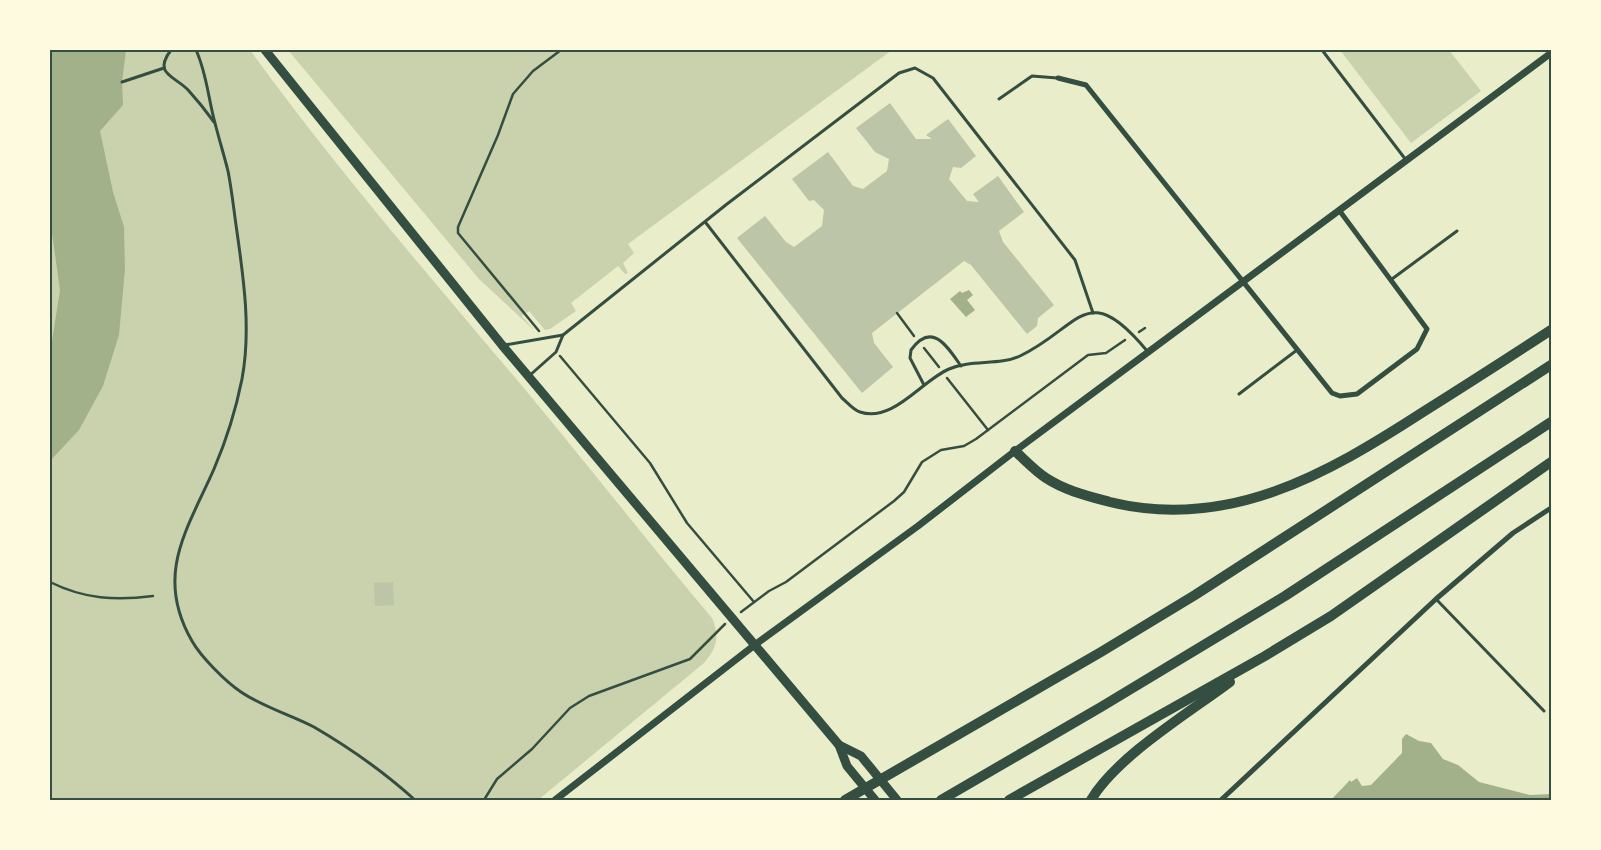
<svg xmlns="http://www.w3.org/2000/svg" width="1601" height="850" font-family="Barlow,sans-serif">
<rect width="100%" height="100%" fill="#e9edc9"/>
<g fill="#cad2ad">
<path d="M50,50H250C335,167 430,277 523,387C587,464 648,542 712,618C720,636 717,648 704,663L538,800H50Z"/>
<path d="M288,50H892L628,244L634,253L623,263L628,273L625,274L618,266L571,303L576,311L550,329L545,330L529,311L522,316L534,330L479,279Z"/>
<path d="M1340,50H1449L1481,91L1411,143Z"/>
</g>
<g fill="#a3b18a">
<path d="M50,50H126L122,82L123,105L100,131L113,192L124,227L125,269L119,335L103,386L79,430L50,461V354L60,290L50,219Z"/>
<path d="M969,290L973,295L967,300L975,310L966,317L950,299L960,291L962,293Z"/>
<path d="M1406,734L1419,741L1431,743L1443,759L1458,765L1479,782L1530,795L1551,794V800H1331L1350,780L1351,782L1357,778L1362,786L1371,785L1402,753V739Z"/>
</g>
<g fill="#bcc5a7">
<path d="M890,103L916,139H932L926,135L948,119L976,156L961,168L953,167L949,179L967,201L979,202L973,194L998,176L1024,212L999,231L1003,242L1054,305L1038,318L1037,326L1027,334L971,265L964,261L872,333L874,343L893,367L862,393L737,238L765,216L786,242L794,247L822,226L824,210L814,200L809,201L792,179L828,152L853,186L863,189L887,171L889,159L875,152L856,128Z"/>
<path d="M393,582L394,605L375,606L374,583Z"/>
</g>
<g fill="none" stroke-linecap="round" stroke-linejoin="round">
<g stroke="#344e41" stroke-width="2.5">
<path d="M897,313L914,336"/>
<path d="M539,331L458,233V227L498,135L513,94L533,71L561,50"/>
<path d="M1139,332L1145,328"/>
<path d="M924,348L939,367"/>
<path d="M560,356L650,463L687,523L754,602"/>
<path d="M947,378L988,430"/>
<path d="M50,582C84,599 116,601 153,596"/>
<path d="M741,612L769,591L786,582L894,501L904,492L922,462L941,450L964,446L976,439L1088,355L1106,353L1125,340"/>
<path d="M484,800L497,779L532,749L570,708L589,696L690,659L725,624"/>
</g>
<g stroke="#344e41" stroke-width="3">
<path d="M171,50C152,75 176,76 189,91C198,101 206,111 214,122"/>
<path d="M196,50C207,74 208,98 215,123C219,139 224,155 228,171C232,191 234,212 237,232C244,281 251,331 242,379C236,409 226,441 214,469C187,530 154,575 192,641C201,657 226,682 241,692C263,707 291,715 314,727C350,748 384,772 415,800"/>
<path d="M1322,50L1406,160"/>
<path d="M122,82L164,68"/>
<path d="M999,99L1032,76L1057,78"/>
<path d="M706,223L842,398C847,402 853,410 860,412C893,423 921,381 949,369C971,359 999,366 1020,356C1081,327 1086,277 1148,352"/>
<path d="M1392,279L1457,231"/>
<path d="M505,345L563,335"/>
<path d="M529,376L556,352L563,335L727,204L899,73L915,68L933,78L1075,260L1093,313"/>
<path d="M924,385L910,358L911,350C932,321 947,346 961,366"/>
<path d="M1239,394L1297,350"/>
<path d="M1436,599L1544,711"/>
</g>
<g stroke="#344e41" stroke-width="5">
<path d="M1058,78L1086,85L1332,393L1340,396L1357,394L1417,349L1427,329L1339,210"/>
<path d="M1221,800L1436,599L1513,533L1551,508"/>
</g>
<path stroke="#344e41" stroke-width="7" d="M555,800L756,644L918,526L1015,451L1551,53"/>
<g stroke="#344e41" stroke-width="9">
<path d="M265,50L502,345L839,745L847,766L875,800"/>
<path d="M839,745L861,756L897,800"/>
</g>
<g stroke="#344e41" stroke-width="10">
<path d="M1015,451C1025,460 1035,471 1046,478C1066,491 1088,496 1110,502C1229,531 1327,474 1423,412C1466,385 1508,358 1551,330"/>
<path d="M845,800L1101,652L1195,595L1551,365"/>
<path d="M941,800L1101,707L1285,596L1551,422"/>
<path d="M1009,800L1265,656L1331,616L1551,462"/>
<path d="M1091,800C1116,757 1190,712 1230,682"/>
</g>
</g>
<rect width="1601" height="850" fill="none" stroke="#fefae0" stroke-width="102"/>
<rect x="51" y="51" width="1499" height="748" fill="none" stroke="#344e41" stroke-width="2"/>
</svg>
